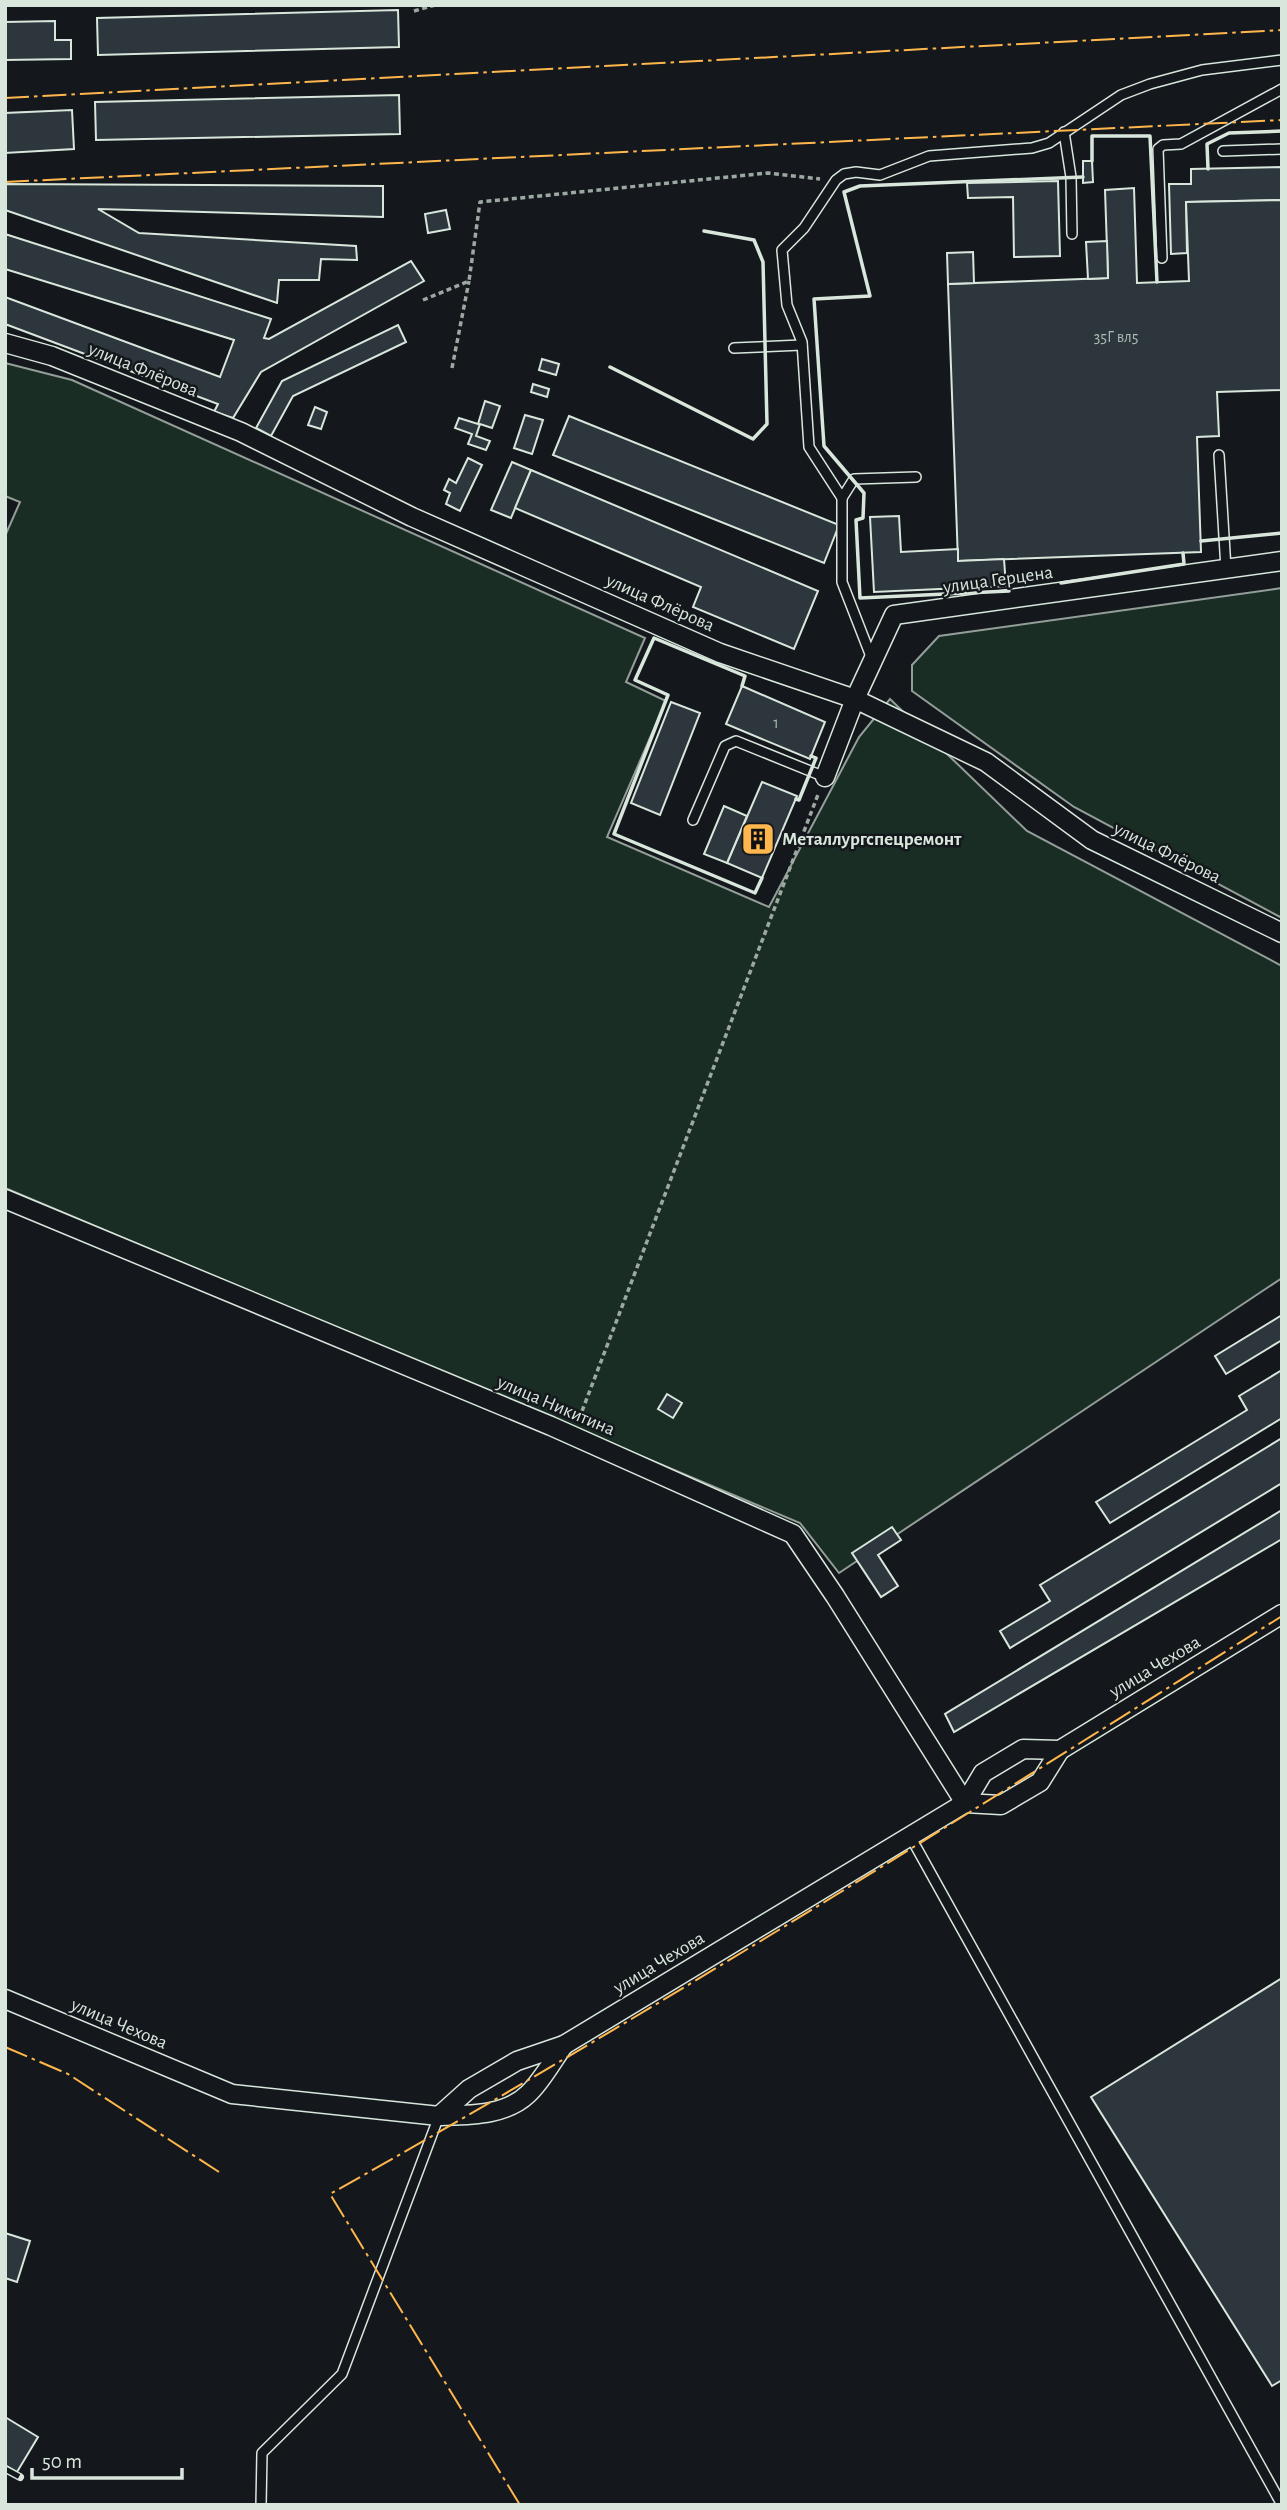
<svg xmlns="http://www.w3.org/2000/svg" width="1287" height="2510" font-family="'Alegreya Sans',sans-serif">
<rect width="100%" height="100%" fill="#14181c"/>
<g fill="#1a2d24" stroke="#939e99" stroke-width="2">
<path d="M5,363L72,380L645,638L626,682L666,701L607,837L769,907L859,737L890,699L1027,831L1282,966V1278L839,1573L800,1523L5,1188V536L20,502L5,496Z"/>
<path d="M1282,588V918L1074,807L912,691V665L939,636Z"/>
</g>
<g fill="#2c363c" stroke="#d8e6dc" stroke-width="2">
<path d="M398,10L399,47L98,55L97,18Z"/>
<path d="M55,21V40H71V59L5,60V22Z"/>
<path d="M399,95L400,134L96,140L95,102Z"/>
<path d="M72,110L74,149L5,153V113Z"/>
<path d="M1083,161H1092L1093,182L1083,183Z"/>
<path d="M1282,167V200L1186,202L1187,253L1171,254L1169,184H1191V169Z"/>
<path d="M1058,181L1060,256L1014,257L1013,197L968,198L967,183Z"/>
<path d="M5,184L383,186V217L98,209L139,233L356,246L357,260L321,259L319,280H279L277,303L5,210Z"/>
<path d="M1134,188L1137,283L1189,281L1186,202L1282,200V390L1217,392L1219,436L1197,437L1201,552L958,561L948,284L1108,278L1105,190Z"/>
<path d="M446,210L450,229L428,233L425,214Z"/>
<path d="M5,234L271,319L264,338L269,339L411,261L424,281L261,372L233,418L214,412L218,404L5,324V297L220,377L234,340L5,269Z"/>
<path d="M1107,241L1108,278L1088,279L1086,242Z"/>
<path d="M973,252L974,283L948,284L947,253Z"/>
<path d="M398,325L406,342L293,396L271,436L256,428L282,381Z"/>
<path d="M542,359L559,364L556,375L539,370Z"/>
<path d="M533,384L549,389L547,397L531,392Z"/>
<path d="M485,401L500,406L492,428L480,424L476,436L490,441L486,450L468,444L472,434L455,428L459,418L478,424Z"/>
<path d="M315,407L327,412L321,429L308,425Z"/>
<path d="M525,415L543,420L532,454L514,448Z"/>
<path d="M569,416L839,525L824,563L553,455Z"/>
<path d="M468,458L482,465L460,511L446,504L450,493L444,490L449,479L456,483Z"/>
<path d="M512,462L531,470L511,518L491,510Z"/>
<path d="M531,470L818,591L794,649L693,607L701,587L515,508Z"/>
<path d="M899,516L901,552L958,549V561L1004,559L1006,586L874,592L870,517Z"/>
<path d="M742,686L825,722L810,759L726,724Z"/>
<path d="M671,702L700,713L660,815L631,803Z"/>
<path d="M762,782L797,796L762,878L727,863Z"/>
<path d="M724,806L747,816L727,863L704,854Z"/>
<path d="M1282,1315V1340L1226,1374L1215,1356Z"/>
<path d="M1282,1370V1418L1110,1523L1096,1502L1247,1410L1239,1396Z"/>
<path d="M667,1394L682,1403L673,1418L658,1409Z"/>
<path d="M1282,1438V1483L1010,1648L1000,1631L1050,1601L1040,1585Z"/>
<path d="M1282,1510V1539L954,1732L945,1714Z"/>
<path d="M892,1527L901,1540L878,1555L898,1586L881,1597L852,1553Z"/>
<path d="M1282,1978V2380L1272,2386L1091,2097Z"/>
<path d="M5,2233L30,2241L17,2282L5,2278Z"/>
<path d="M5,2417L38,2437L17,2472L5,2465Z"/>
</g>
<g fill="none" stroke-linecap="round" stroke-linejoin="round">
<defs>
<g id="lane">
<path d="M1064,132L1071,177L1072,234"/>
<path d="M1223,151L1282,149"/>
<path d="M1162,258L1158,149L1163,145L1181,144L1282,89"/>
<path d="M734,348L802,345"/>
<path d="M1219,455L1226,569"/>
<path d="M842,498L854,479L916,477"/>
<path d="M872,659L842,582V498L809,447L802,342L787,305L782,250L804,228L836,180L844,174L856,172L880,175L929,156L1032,148L1049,143L1121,95L1150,84L1202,70L1282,60"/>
<path d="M693,820L725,746L736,741L825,777"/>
<path d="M910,1836L1282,2505"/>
<path d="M261,2505L262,2453L342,2374L439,2116"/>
</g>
<g id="street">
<path d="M5,343L52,356L241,432L412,517L720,653L855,699L986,762L1092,840L1282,933"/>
<path d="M825,777L855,699L894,615L1282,561"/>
<path d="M5,1199L551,1426L793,1534L835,1596L965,1803L1001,1805L1040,1782L1060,1750"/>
<path d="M5,1999L232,2094L439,2116L469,2089L517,2061L564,2045L965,1803L983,1773L1023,1749L1060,1750L1282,1614"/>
<path d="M439,2116C469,2115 505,2116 528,2094C542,2081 553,2060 564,2045"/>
</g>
</defs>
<use href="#lane" stroke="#d8e6dc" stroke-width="12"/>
<use href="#street" stroke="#d8e6dc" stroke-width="21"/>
<g stroke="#9da8a2" stroke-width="3.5" stroke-dasharray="5 3.5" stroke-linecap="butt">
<path d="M414,11L435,5"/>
<path d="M423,300L469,281L480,202L768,173L820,179"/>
<path d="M452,368L469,281"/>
<path d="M579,1419L819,792"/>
</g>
<use href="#lane" stroke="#14181c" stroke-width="9"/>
<use href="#street" stroke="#14181c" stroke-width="18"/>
<defs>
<path id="rail" d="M5,2469L20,2477"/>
</defs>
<use href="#rail" stroke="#d8e6dc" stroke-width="8"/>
<use href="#rail" stroke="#14181c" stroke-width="5" stroke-dasharray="16" stroke-linecap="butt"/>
<g stroke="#d8e6dc" stroke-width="3.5">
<path d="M1092,161V136H1150L1157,282"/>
<path d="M1208,169L1207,144L1229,133L1282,131"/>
<path d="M610,367L753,439L767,424L763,262L754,240L704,231"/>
<path d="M1201,541L1282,533"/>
<path d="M1061,583L1184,564L1183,553"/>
<path d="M1009,591L860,598L856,520L863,518L864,493L824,446L814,299L870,296L844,192L860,186L1083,177"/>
<path d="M742,686L745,676L654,638L635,680L668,695L614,834L755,893L762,878"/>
<path d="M796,799L799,800L816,758L811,756"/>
</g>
<g stroke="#ffb74d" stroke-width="2" stroke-dasharray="24 5 3.5 5" stroke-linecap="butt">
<path d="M5,98L1282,30"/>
<path d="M5,182L1282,120"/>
<path d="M5,2047L68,2074L219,2172"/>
<path d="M520,2505L330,2194C654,2012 968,1814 1282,1616"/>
</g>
</g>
<defs>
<symbol id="building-square" viewBox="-11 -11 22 22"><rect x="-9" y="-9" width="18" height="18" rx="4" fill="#ffb74d" stroke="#14181c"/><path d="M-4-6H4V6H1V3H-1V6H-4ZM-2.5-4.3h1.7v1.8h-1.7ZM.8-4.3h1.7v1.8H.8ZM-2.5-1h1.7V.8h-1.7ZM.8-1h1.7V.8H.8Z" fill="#111"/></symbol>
</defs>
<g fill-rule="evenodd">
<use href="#building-square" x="739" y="820" width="38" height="38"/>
</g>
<g text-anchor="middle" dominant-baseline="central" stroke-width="5" stroke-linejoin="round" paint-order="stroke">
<g font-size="16" fill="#adbab4">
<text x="1116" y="337">35Г вл5</text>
<text x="776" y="723">1</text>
</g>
<g font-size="19" fill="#d8e6dc" stroke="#14181c">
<text transform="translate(143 370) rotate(22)">улица Флёрова</text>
<text transform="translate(998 580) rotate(-8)">улица Герцена</text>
<text transform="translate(660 603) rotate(24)">улица Флёрова</text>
<text transform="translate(1167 853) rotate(26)">улица Флёрова</text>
<text transform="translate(556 1406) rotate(23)">улица Никитина</text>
<text transform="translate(1155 1667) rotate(-31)">улица Чехова</text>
<text transform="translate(659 1963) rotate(-31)">улица Чехова</text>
<text transform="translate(119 2024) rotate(23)">улица Чехова</text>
</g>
<g font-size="19" font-weight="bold" fill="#d8e6dc" stroke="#14181c" text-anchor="start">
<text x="782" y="839">Металлургспецремонт</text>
</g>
</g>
<rect width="1287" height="2510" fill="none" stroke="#d8e6dc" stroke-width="14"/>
<path d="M32 2468v10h150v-10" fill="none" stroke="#d8e6dc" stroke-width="3.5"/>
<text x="42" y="2468" font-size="21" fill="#d8e6dc" stroke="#14181c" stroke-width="5" paint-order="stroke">50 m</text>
</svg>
